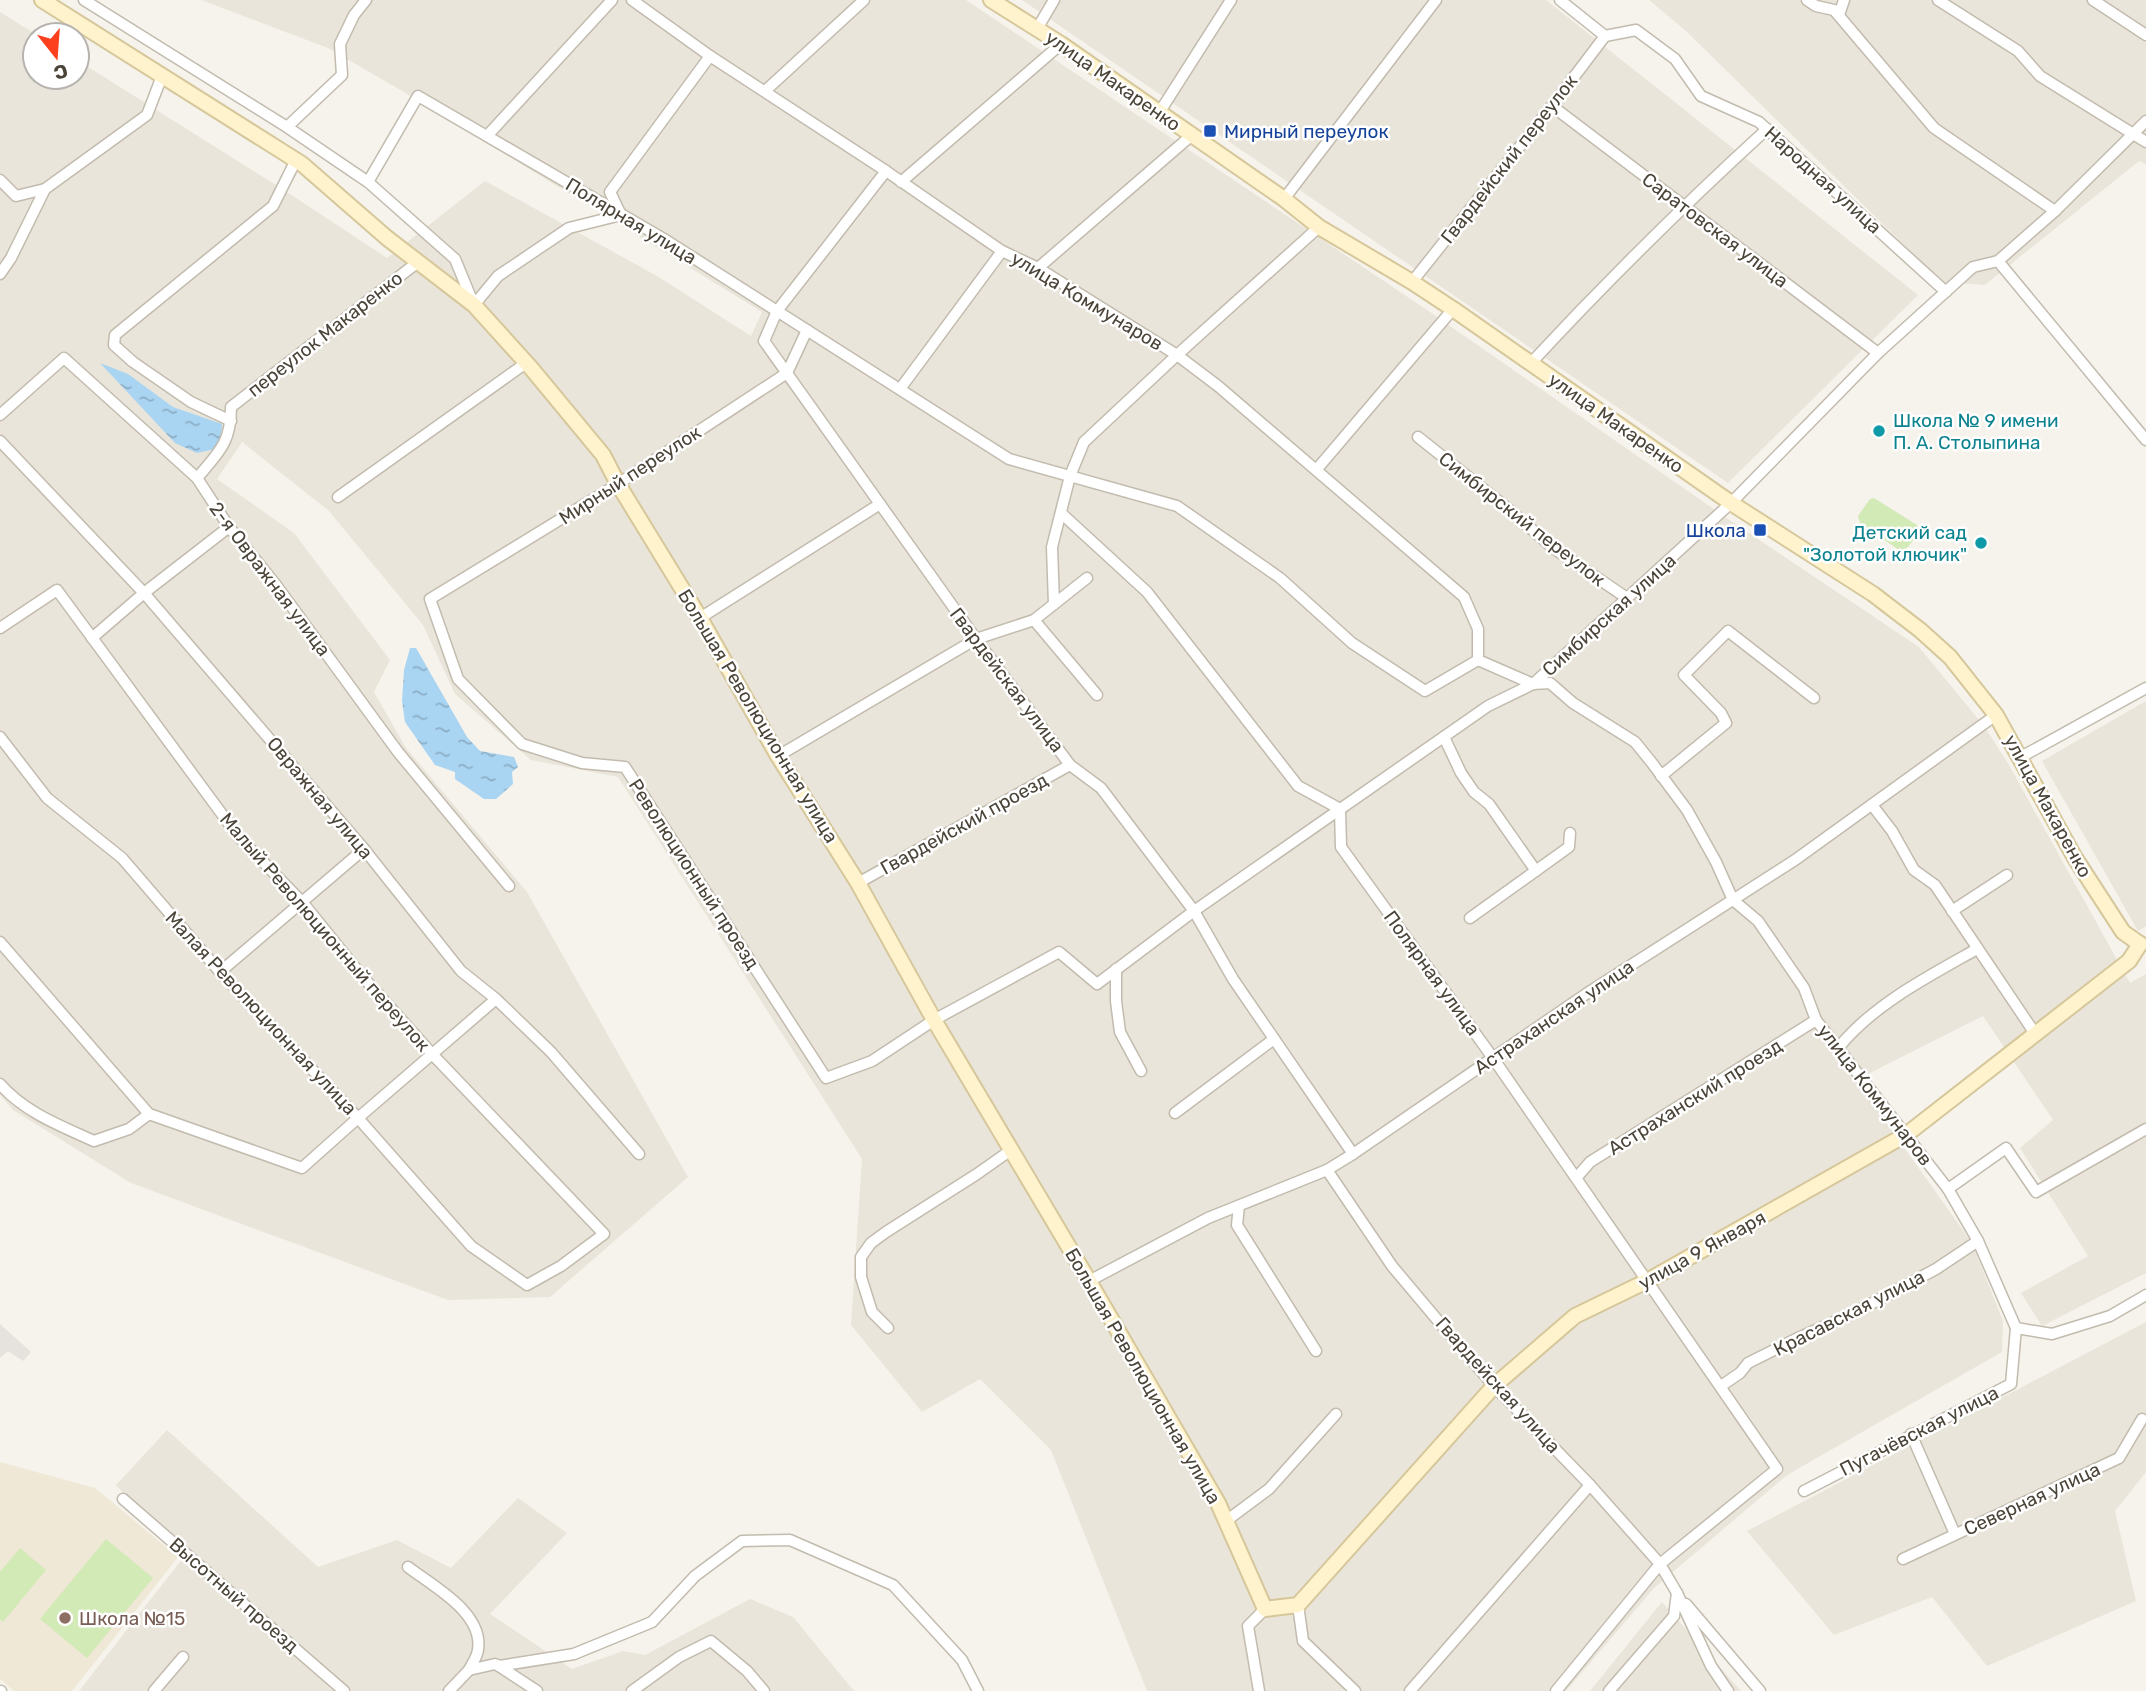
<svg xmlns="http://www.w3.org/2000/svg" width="2146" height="1691" font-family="Rubik,sans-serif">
<defs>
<pattern id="water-ripples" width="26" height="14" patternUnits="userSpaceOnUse" patternTransform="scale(1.75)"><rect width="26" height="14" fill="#a9d4f2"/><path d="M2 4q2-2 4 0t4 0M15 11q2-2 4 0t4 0" fill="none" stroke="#8caec5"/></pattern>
</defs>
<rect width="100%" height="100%" fill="#f6f3ec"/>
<g fill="#eae5da">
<path d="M201,0H966L1427,310L1731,521L1919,647L1984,726L2009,765L2130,983L2146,974V1273L2042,1326L2021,1293L2088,1256L2020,1148L2053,1120L1983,1016L1856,1080L1972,1243L2003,1321L2002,1352L1787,1475L1654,1588L1566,1691H1147L1051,1450L980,1379L922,1412L851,1325L862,1159L618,777L531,760L455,694L423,625L329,511L242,442L217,479L294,533L390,660L374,692L406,748L527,892L688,1177L550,1297L448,1300L131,1183L13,1110L0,1095V12L37,35H35V77H77V60L287,192L387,258L485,181L657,276L751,336L762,312L402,91L328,48Z"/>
<path d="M1022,0H1546L1918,295L1728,483Z"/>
<path d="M1649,0H2146V164L2139,161L1985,285L1942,282L1686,31Z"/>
<path d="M2146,701V926L2138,931L2042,761Z"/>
<path d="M2146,1322V1472L2115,1511L2136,1601L1987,1666L1932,1597L1834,1635L1747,1531Z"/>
<path d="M167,1430L318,1567L397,1540L451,1568L518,1498L567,1533L490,1614L572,1669L623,1651L645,1655L750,1599L793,1617L854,1691H79L183,1558L116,1485Z"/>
<path d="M1662,1602L1741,1691H1590Z"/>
</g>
<path fill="#e6e2dd" d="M0,1324L31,1352L23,1361L8,1351L0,1358Z"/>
<path fill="#efe8d6" d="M0,1462L95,1488L178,1557L72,1691H14L0,1679Z"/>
<g fill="#d2eab5">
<path d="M1874,498L1917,525L1919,533L1907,548L1903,551L1899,550L1860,523L1858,516L1870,499Z"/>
<path d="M106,1539L153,1578L87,1658L40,1619Z"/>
<path d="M20,1548L46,1570L3,1622L0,1619V1572Z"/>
</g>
<g fill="url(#water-ripples)">
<path d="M100,363L128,374L173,407L222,424L221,437L215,449L197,453L175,443Z"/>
<path d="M410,648H416L467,737L480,751L514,757L518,767L512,772L513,784L496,799H484L455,779V772L435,765L405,722L402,701L404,670Z"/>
</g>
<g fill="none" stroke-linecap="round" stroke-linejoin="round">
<defs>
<g id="street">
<path d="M84,0L287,127L368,182L455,259L474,305L498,276L569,228L621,215L610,192L710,56"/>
<path d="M632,0L710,56L886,171L1002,251L1038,268L1177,355L1218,386L1464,597L1478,629V660L1533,684L1550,683L1573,703L1635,742L1652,763L1687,810L1716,862L1733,900L1758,921L1804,988L1816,1020L1948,1189L1978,1241L2016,1328L2011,1384L1804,1491"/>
<path d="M1560,0L1605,36L1636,30L1675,59L1701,96L1759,122L1946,292"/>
<path d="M1807,0L1816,6L1834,10L1934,128L2055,211"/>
<path d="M1938,0L2018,51L2040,76L2146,142"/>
<path d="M2093,0L2146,35"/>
<path d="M1839,15L1844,0"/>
<path d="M1037,29L1054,0"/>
<path d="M765,91L864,0"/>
<path d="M1552,106L1878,353"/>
<path d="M1159,113L1231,0"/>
<path d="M287,127L342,75L340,44L354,15L366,0"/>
<path d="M487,136L612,0"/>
<path d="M886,171L777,311L764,341L976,639L1070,765L1101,788L1194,911L1233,979L1353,1154"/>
<path d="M0,180L16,196L45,189L147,115L162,76"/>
<path d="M368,182L418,96L664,239L1009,459L1177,506L1280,578L1352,643L1425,691L1478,660"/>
<path d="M901,182L1061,44"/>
<path d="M1284,199L1436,0"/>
<path d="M1998,261L2146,440"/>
<path d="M1038,268L1192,135"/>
<path d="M0,274L11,258L45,189"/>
<path d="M1412,282L1552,106L1605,36"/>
<path d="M807,330L787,373L618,484L430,599L458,679L522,744L582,763L625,767L826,1078L872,1061L934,1020L1059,952L1097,984L1194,911L1488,706L1533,684L1731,503L1878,353L1973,267L1998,261L2055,211L2146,121"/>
<path d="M1531,363C1606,282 1685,204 1767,129"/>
<path d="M900,389L1002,251"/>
<path d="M0,415L64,358L197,478L229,527L276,585L398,752L509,886"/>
<path d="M231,421L191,402L133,362L114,345L115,335L273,206L296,160"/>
<path d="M1418,437L1511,511L1552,547L1627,598"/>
<path d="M0,441L144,593L364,849L461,971L496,999L551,1052L639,1154"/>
<path d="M1317,469L1453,309"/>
<path d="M197,478C219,452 231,443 231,407L418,262"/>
<path d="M338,497L526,363"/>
<path d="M1061,513L1147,592L1298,786L1340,809L1341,847L1493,1058L1777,1469L1660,1564L1556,1691"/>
<path d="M1054,604L1052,547L1070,476L1084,442L1177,355L1319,227"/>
<path d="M700,618L880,504"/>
<path d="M1034,620L1097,695"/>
<path d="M0,628L57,590L238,836L303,903L362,976L433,1055L604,1234L561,1266L527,1285L471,1246L358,1118L220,972L122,858L47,798L0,737"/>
<path d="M92,638L144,593L229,527"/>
<path d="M1444,737L1461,773L1474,792L1489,804L1536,871"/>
<path d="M778,756L976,639L1034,620L1087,578"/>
<path d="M2021,757L2146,688"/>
<path d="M1661,776L1726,723L1721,713L1684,675L1728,631L1814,698"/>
<path d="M1872,805L1892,831L1914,870L1935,885L2036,1035"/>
<path d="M858,883L1070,765"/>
<path d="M1952,911L2007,875"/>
<path d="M1470,918L1569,847L1570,833"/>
<path d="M0,942L149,1114L302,1168L358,1118L496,999"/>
<path d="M1116,969V1001L1120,1032L1141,1071"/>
<path d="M220,972L364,849"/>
<path d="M1839,1047C1874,1004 1929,976 1977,949"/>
<path d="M0,1084C24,1112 61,1126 94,1141L129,1129L149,1114"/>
<path d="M1175,1113L1274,1039"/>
<path d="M1327,1170L1392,1266L1445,1329L1494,1386L1590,1485L1660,1564L1677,1593L1711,1666L1728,1691"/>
<path d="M1577,1177L1590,1162L1816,1020"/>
<path d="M1948,1189L2006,1148L2036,1192L2146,1129"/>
<path d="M1239,1206L1237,1225L1316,1351"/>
<path d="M1089,1281L1208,1218L1327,1170L1353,1154L1586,994L1795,860L1996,715"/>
<path d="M888,1328L872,1312L861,1277V1257L871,1243L886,1232L977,1174L1011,1150"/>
<path d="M2016,1328L2052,1334L2110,1316L2146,1295"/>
<path d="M1721,1386L1740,1373L1748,1363L1798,1338L1852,1314L1936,1269L1978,1241"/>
<path d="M1911,1434L1955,1534"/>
<path d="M123,1499L344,1691"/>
<path d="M1226,1521L1269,1489L1336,1414"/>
<path d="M1903,1559L2119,1458L2142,1419"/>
<path d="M408,1567C434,1587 484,1613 478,1650C477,1657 472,1664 469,1670"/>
<path d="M1686,1604L1760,1691"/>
<path d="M1298,1605L1303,1641L1355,1691"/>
<path d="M499,1666L537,1691"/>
<path d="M0,1691H1"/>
<path d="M154,1691L183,1657"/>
<path d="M449,1691L469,1670L495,1664L499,1666L574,1654L652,1622L695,1576L742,1541L790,1540L893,1585L962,1660L978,1691"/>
<path d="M632,1691L679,1657L711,1641L747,1671L764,1691"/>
<path d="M1259,1691L1248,1626L1265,1609"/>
<path d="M1410,1691L1590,1485"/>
<path d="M1609,1691L1674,1616L1677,1593"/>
</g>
<g id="secondary">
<path d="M42,0L302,164L387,238L474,305L531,368L603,455L618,484L700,618L778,756L858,883L934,1020L1089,1281L1218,1503L1265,1609L1298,1605L1494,1386L1575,1316L1649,1280L1907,1134L2129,961L2140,944"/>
<path d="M991,0L1061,44L1284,199L1319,227L1412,282L1453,309L1731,503L1873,594L1920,630L1950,657L1996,715L2075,858L2123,932L2140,944"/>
</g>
</defs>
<use href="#street" stroke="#c2bbae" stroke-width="13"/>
<use href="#secondary" stroke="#d6c79b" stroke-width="18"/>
<use href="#street" stroke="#fff" stroke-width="10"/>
<use href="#secondary" stroke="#fff3cd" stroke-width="14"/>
</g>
<g fill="#1a4fb4" stroke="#fff" stroke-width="2.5">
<rect x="1203" y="124" width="14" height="14" rx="3.5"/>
<rect x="1753" y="523" width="14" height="14" rx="3.5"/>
</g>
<g fill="#0f9aa8" stroke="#fff" stroke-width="2.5">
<circle cx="1879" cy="431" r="7"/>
<circle cx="1981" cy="543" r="7"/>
</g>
<circle fill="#8d6e63" stroke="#fff" stroke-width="2.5" cx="65" cy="1618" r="7"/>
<g text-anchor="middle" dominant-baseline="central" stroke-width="5" stroke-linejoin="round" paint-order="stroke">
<g font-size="19" fill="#4b4439" stroke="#fff">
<text transform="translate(1113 81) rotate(35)">улица Макаренко</text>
<text transform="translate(1509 159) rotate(-52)">Гвардейский переулок</text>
<text transform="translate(1823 180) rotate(42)">Народная улица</text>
<text transform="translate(631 221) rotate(31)">Полярная улица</text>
<text transform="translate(1715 230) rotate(37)">Саратовская улица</text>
<text transform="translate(1087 301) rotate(31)">улица Коммунаров</text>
<text transform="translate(325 334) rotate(-38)">переулок Макаренко</text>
<text transform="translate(1616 423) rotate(35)">улица Макаренко</text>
<text transform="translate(630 475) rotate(-33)">Мирный переулок</text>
<text transform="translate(1522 519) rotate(38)">Симбирский переулок</text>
<text transform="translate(270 579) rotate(53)">2-я Овражная улица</text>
<text transform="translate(1609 615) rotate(-42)">Симбирская улица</text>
<text transform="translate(1007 680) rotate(53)">Гвардейская улица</text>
<text transform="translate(758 716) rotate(59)">Большая Революционная улица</text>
<text transform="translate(320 798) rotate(50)">Овражная улица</text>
<text transform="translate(2048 806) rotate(61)">улица Макаренко</text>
<text transform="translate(964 824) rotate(-29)">Гвардейский проезд</text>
<text transform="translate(694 874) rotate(57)">Революционный проезд</text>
<text transform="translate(325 932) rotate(49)">Малый Революционный переулок</text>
<text transform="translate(1432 973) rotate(54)">Полярная улица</text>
<text transform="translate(261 1013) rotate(47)">Малая Революционная улица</text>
<text transform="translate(1554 1017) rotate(-34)">Астраханская улица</text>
<text transform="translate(1875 1095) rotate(52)">улица Коммунаров</text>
<text transform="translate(1695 1097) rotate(-32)">Астраханский проезд</text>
<text transform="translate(1702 1250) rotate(-29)">улица 9 Января</text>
<text transform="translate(1849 1313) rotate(-27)">Красавская улица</text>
<text transform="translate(1143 1376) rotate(60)">Большая Революционная улица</text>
<text transform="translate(1498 1385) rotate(48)">Гвардейская улица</text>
<text transform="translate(1919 1431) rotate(-27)">Пугачёвская улица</text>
<text transform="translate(2032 1499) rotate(-25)">Северная улица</text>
<text transform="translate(234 1595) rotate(41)">Высотный проезд</text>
</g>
<g font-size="19" fill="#164399" stroke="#fff" text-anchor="start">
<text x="1224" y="131">Мирный переулок</text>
<text x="1746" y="530" text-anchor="end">Школа</text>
</g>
<g font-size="19" fill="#0d838f" stroke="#fff" text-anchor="start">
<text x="1893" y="420">Школа № 9 имени<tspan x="1893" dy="22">П. А. Столыпина</tspan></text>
<text x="1967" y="532" text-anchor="end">Детский сад<tspan x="1967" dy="22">"Золотой ключик"</tspan></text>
</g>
<g font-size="19" fill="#785e54" stroke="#fff" text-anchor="start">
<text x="79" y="1618">Школа №15</text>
</g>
</g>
<g transform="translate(56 56) rotate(163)"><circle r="33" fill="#ffffff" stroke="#b7b4b0" stroke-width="2"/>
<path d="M0-5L12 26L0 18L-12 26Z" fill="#fc3f1d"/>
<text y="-10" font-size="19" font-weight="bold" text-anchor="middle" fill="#4b4439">С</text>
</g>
</svg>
